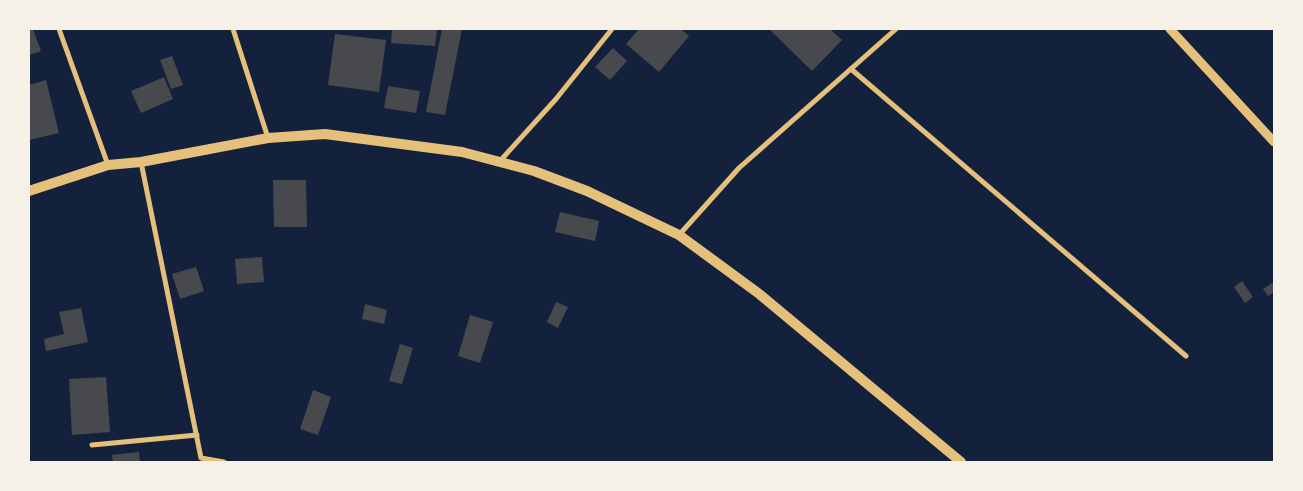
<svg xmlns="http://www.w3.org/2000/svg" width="1303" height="491" font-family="Raleway,sans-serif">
<rect width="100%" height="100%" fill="#14213d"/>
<g fill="#48494c">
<path d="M29,29H33L41,51L29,55Z"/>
<path d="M392,29H437L435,46L391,43Z"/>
<path d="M442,29H462L445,115L426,112Z"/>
<path d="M639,29H681L689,36L659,72L626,44Z"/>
<path d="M769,29H830L842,40L812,71Z"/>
<path d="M335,34L386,40L379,92L328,85Z"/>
<path d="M613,48L627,61L610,80L595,67Z"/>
<path d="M172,56L183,85L171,89L160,60Z"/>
<path d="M164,77L173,99L141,113L131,91Z"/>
<path d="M46,80L59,133L29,140V85Z"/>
<path d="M388,86L420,91L416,113L384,108Z"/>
<path d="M273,180H306L307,227H274Z"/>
<path d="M560,212L599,221L595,241L555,232Z"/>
<path d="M262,257L264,282L237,284L235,259Z"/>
<path d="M196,267L204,291L180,299L172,274Z"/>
<path d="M1242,281L1253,297L1245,303L1234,287Z"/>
<path d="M1274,282V292L1268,296L1263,289Z"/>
<path d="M556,302L568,307L558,328L547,322Z"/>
<path d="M365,304L387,310L384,324L362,319Z"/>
<path d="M81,308L88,342L46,351L44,339L64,334L59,312Z"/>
<path d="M470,315L493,322L480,363L458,356Z"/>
<path d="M400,344L413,348L402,384L389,381Z"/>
<path d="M106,377L110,432L72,435L69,379Z"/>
<path d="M313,390L331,397L318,435L300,429Z"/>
<path d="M139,452L140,462H113L112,455Z"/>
</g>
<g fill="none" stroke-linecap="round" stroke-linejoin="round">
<g stroke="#e5c07b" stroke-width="5">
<path d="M59,29L108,165"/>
<path d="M233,29L268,138"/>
<path d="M851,69L1186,356"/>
<path d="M500,161L556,99L612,29"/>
<path d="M141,162L201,458L224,462"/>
<path d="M679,235L739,168L896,29"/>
<path d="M92,445L197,435"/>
</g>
<path stroke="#e5c07b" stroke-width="9" d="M1170,29L1274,142"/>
<path stroke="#e5c07b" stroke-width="10" d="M29,191L108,165L141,162L268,138L325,134L462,152L534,171L587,191L679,235L758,293L961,462"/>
</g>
<rect width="1303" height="491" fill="none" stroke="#f6f1e7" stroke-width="60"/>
</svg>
